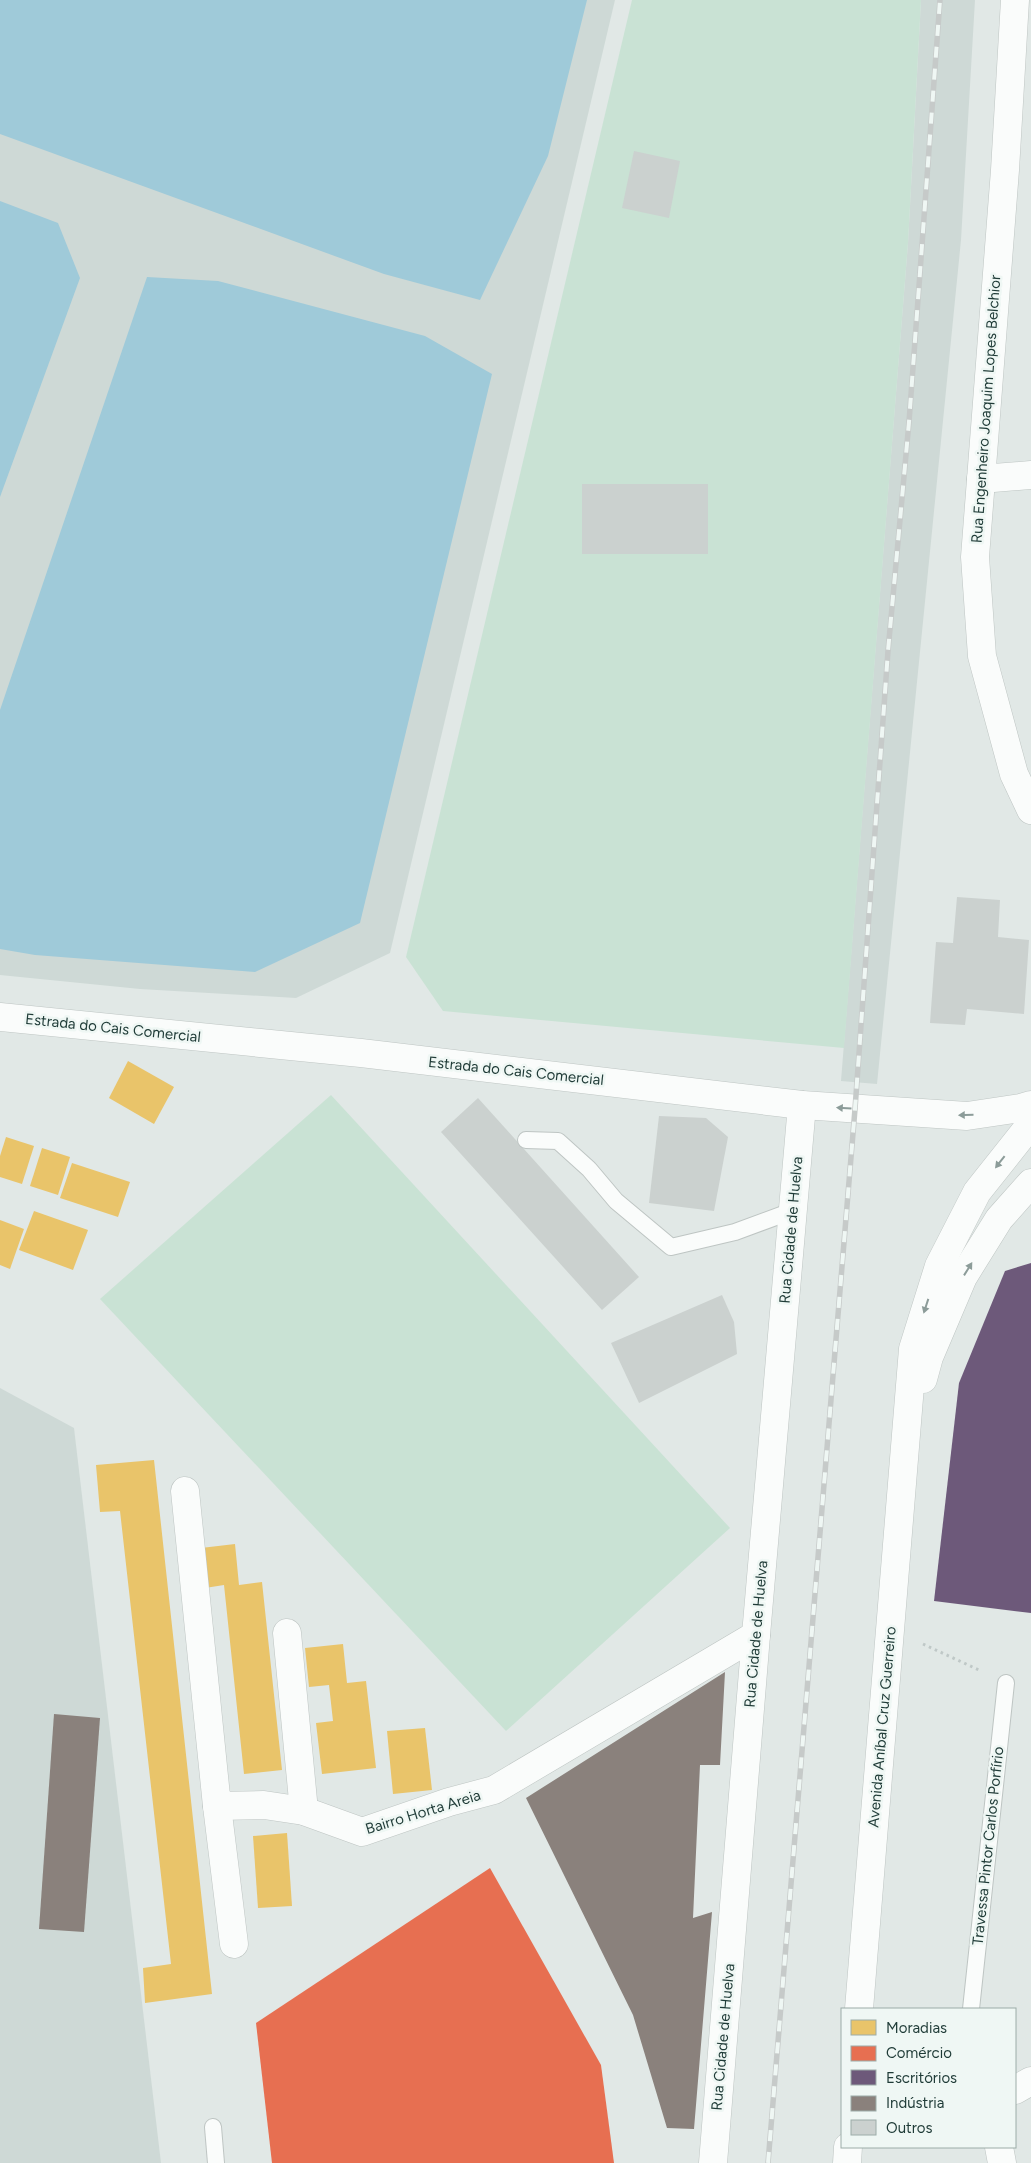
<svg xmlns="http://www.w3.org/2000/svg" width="1031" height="2163" font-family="Figtree,sans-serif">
<rect width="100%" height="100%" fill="#e1e8e6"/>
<g fill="#ced9d6">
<path d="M0,0H615L390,953L296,998L140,989L0,975Z"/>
<path d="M921,0H975L961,240L877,1084L841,1081L908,243Z"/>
<path d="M0,1388L74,1428L161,2163H0Z"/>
</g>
<g fill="#c9e2d4">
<path d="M632,0H921L908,243L844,1048L443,1011L406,957Z"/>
<path d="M331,1095L730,1528L506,1731L100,1299Z"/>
</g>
<g fill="#9fcad9">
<path d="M0,0H587L548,156L480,300L384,274L0,134Z"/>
<path d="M0,201L58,223L80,278L0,497Z"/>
<path d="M147,277L218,281L425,336L492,374L360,923L255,972L35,955L0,949V710Z"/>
</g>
<g fill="#e9c46a">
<path d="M128,1061L174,1087L154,1124L109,1098Z"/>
<path d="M6,1137L34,1146L22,1184L0,1177V1156Z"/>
<path d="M42,1148L70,1157L58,1195L30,1186Z"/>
<path d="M72,1163L130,1182L118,1217L60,1198Z"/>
<path d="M34,1211L88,1230L73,1270L19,1250Z"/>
<path d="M0,1220L24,1229L10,1269L0,1265Z"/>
<path d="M154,1460L212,1994L145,2003L143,1968L171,1964L120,1511L100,1512L96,1465Z"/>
<path d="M235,1544L239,1585L262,1582L282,1770L244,1774L224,1585L205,1588L201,1548Z"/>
<path d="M343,1644L347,1683L366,1681L376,1768L322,1774L316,1723L333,1721L329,1685L309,1687L305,1648Z"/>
<path d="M425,1728L432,1790L393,1794L387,1731Z"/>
<path d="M287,1833L292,1906L258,1908L253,1836Z"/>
</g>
<path fill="#e76f51" d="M490,1868L601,2065L614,2163H272L256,2023Z"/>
<path fill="#6d597a" d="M1031,1263V1613L934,1601L959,1383L1005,1271Z"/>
<g fill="#8a817c">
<path d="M725,1672L720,1765H700L693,1918L712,1912L694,2129L667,2128L633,2015L526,1798Z"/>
<path d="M54,1714L100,1718L84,1932L39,1929Z"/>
</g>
<g fill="#cbd1cf">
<path d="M634,151L680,161L669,218L622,208Z"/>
<rect x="582" y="484" width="126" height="70"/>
<path d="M957,897L1000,900L998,937L1029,940L1024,1014L967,1009L965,1025L930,1023L936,942L953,943Z"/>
<path d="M478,1098L639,1277L602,1310L441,1132Z"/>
<path d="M659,1116L706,1118L728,1137L714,1211L649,1203Z"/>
<path d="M722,1295L734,1322L737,1354L639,1403L611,1343Z"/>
</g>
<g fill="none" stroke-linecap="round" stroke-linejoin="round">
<defs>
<g id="service">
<path d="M526,1140L558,1141L589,1169L616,1201L671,1247L735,1232L792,1211"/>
<path d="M971,2009L1006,1683"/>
<path d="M213,2127L216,2163"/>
</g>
<g id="minor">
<path d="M981,479L1031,475"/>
<path d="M185,1491L217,1806L264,1805L304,1811L362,1832L449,1802L494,1790L756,1635"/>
<path d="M287,1633L304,1811"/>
<path d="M217,1806L234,1944"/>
<path d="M1015,2090L1031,2081"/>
<path d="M999,2147L1002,2163"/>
<path d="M713,2163L756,1635L802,1105"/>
</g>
<g id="tertiary">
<path d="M1015,0L1005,170L975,557L982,656L1014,774L1031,810"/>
<path d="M0,1017L361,1053L802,1105L967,1116L1021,1108L1031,1105"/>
<path d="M923,1379L929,1357L963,1277L999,1219L1031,1183"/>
<path d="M859,2009L913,1349L939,1266L977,1192L1031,1124"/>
<path d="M847,2163L848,2147"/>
</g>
</defs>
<use href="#service" stroke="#bec5c3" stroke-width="18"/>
<use href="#minor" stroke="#bec5c3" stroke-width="29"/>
<use href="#tertiary" stroke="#bec5c3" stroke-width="29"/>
<path stroke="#bfc8c7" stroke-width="3" stroke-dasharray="2.5 4" stroke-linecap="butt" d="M923,1644L981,1671"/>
<use href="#service" stroke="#fafcfb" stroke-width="16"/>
<use href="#minor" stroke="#fafcfb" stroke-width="28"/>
<use href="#tertiary" stroke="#fafcfb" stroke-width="28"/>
<defs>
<path id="rail" d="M768,2163L855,1109L888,651L909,422L940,0"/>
</defs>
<use href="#rail" stroke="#c6cac9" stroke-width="5.5"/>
<use href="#rail" stroke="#eff7f4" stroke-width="4" stroke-dasharray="11" stroke-linecap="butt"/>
</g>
<defs><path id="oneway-solid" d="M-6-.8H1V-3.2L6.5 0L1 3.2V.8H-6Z" transform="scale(1.25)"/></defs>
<g fill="#8c9c99">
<use href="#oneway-solid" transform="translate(844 1108) rotate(-176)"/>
<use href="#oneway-solid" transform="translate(966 1115) rotate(179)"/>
<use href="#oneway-solid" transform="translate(1000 1162) rotate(128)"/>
<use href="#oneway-solid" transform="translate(968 1269) rotate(-58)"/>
<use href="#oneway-solid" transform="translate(926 1306) rotate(108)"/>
</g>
<g text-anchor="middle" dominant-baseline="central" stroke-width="5" stroke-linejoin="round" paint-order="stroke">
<g font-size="15" fill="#1f3b37" stroke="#eff7f4">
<text transform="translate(986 409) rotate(-86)">Rua Engenheiro Joaquim Lopes Belchior</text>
<text transform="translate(113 1028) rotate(6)">Estrada do Cais Comercial</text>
<text transform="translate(516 1071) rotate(6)">Estrada do Cais Comercial</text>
<text transform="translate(791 1230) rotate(-85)">Rua Cidade de Huelva</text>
<text transform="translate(756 1634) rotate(-85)">Rua Cidade de Huelva</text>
<text transform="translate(882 1727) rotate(-85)">Avenida Aníbal Cruz Guerreiro</text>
<text transform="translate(423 1812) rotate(-17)">Bairro Horta Areia</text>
<text transform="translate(988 1846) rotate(-84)">Travessa Pintor Carlos Porfírio</text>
<text transform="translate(723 2037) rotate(-85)">Rua Cidade de Huelva</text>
</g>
</g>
<rect x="841" y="2008" width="175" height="140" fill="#eff7f4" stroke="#9caca8"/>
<rect x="851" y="2020" width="25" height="15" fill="#e9c46a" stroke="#9caca8"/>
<text x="886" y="2033" font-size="15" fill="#1f3b37">Moradias</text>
<rect x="851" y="2046" width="25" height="15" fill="#e76f51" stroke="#9caca8"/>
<text x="886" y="2058" font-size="15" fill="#1f3b37">Comércio</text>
<rect x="851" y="2070" width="25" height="15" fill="#6d597a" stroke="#9caca8"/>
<text x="886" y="2083" font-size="15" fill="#1f3b37">Escritórios</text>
<rect x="851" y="2096" width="25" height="15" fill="#8a817c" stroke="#9caca8"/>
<text x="886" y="2108" font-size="15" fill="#1f3b37">Indústria</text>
<rect x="851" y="2120" width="25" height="15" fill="#cbd1cf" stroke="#9caca8"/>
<text x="886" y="2133" font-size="15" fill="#1f3b37">Outros</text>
</svg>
